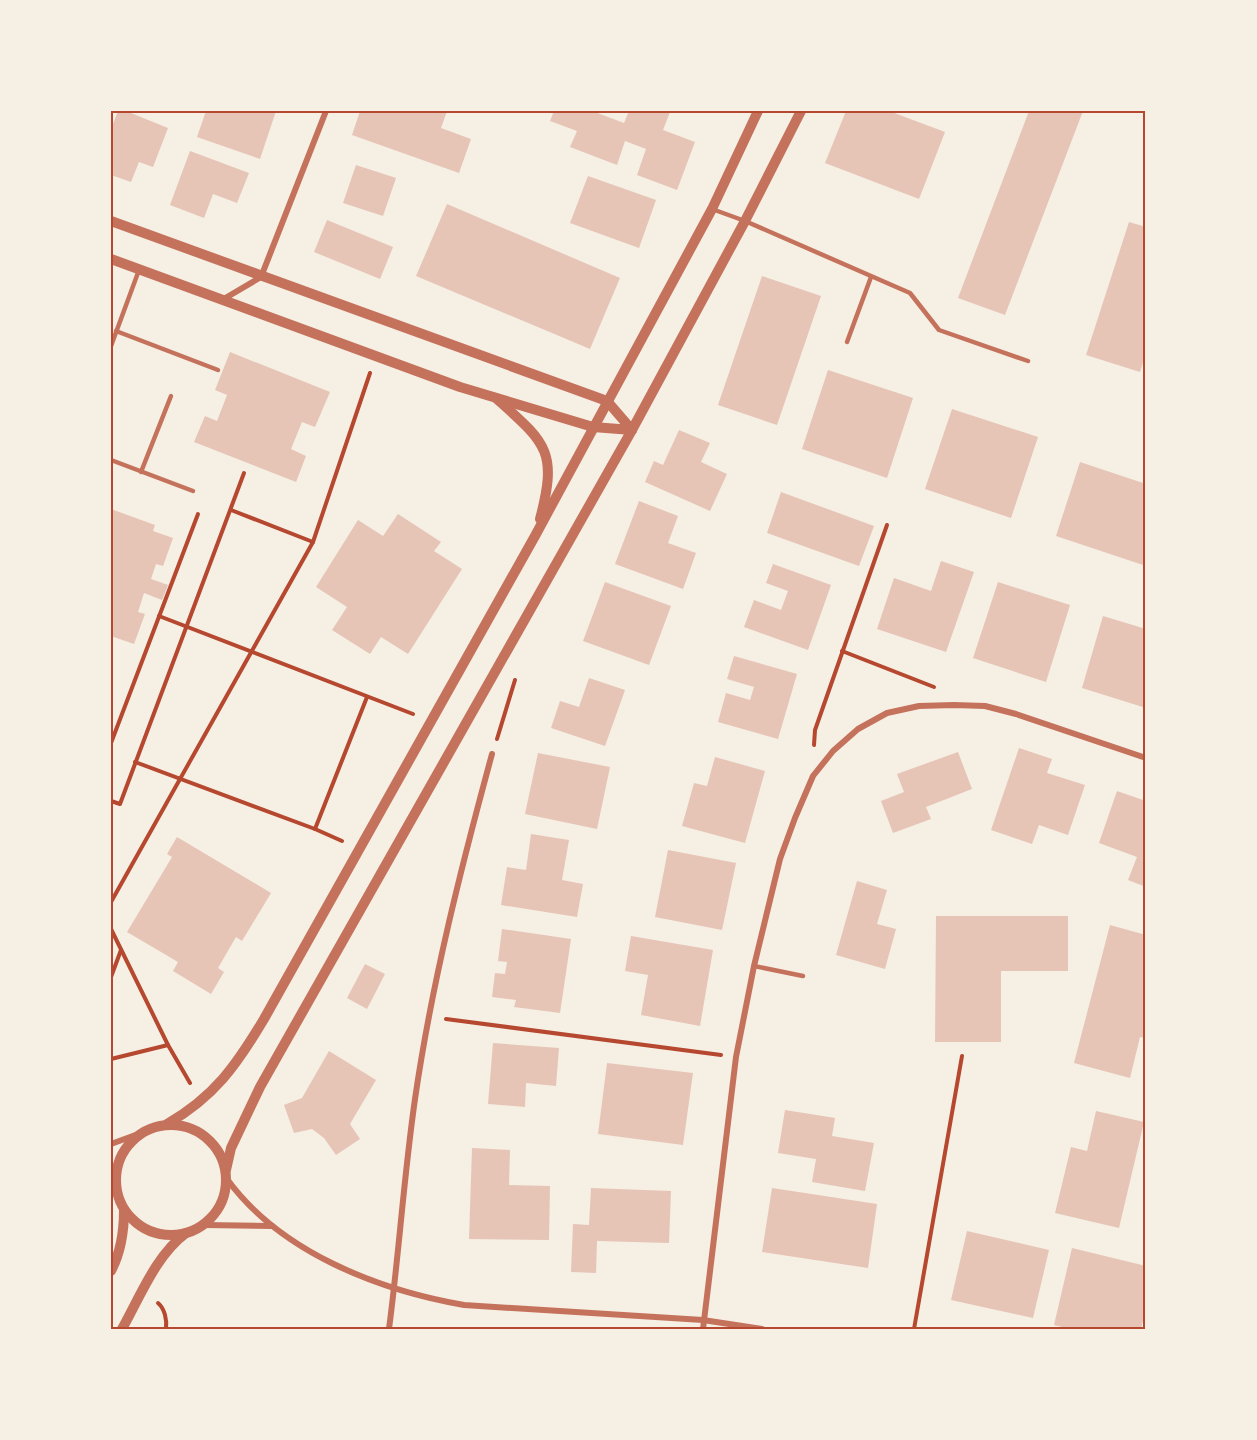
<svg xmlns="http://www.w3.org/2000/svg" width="1257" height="1440" font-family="Georgia,serif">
<rect width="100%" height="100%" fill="#f6efe4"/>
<g fill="#e6c5b7">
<path d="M118,111H126L168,128L153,167L139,162L131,182L111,175V129Z"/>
<path d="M206,111H276L260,159L197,137Z"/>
<path d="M360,111H447L441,128L471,139L459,173L352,135Z"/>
<path d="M554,111H592L624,123L629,111L670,112L663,130L695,142L677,190L637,175L646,149L625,141L617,165L570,147L577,131L550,121Z"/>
<path d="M846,111H889L945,132L919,199L825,163Z"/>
<path d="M1029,111H1083L1005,315L958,298Z"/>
<path d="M190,151L249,173L237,203L213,194L204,218L170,205Z"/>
<path d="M356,165L396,178L383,216L343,203Z"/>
<path d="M588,176L656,200L639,248L570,223Z"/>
<path d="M447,204L620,278L590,349L416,276Z"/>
<path d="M327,220L393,247L380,279L314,252Z"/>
<path d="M1129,222L1146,227V353L1140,372L1086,355Z"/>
<path d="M762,276L821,296L777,425L718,405Z"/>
<path d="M230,352L330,392L315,427L302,422L291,449L306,456L296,482L194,442L205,416L217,421L227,395L215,390Z"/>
<path d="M828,370L913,398L887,478L802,449Z"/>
<path d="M952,409L1038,437L1011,518L925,489Z"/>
<path d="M679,430L710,443L701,462L727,474L710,511L645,482L654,461L663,465Z"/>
<path d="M1080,462L1146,484V566L1056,536Z"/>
<path d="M781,492L874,526L859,566L767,533Z"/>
<path d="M639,501L678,516L668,543L696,553L683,589L615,564Z"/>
<path d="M111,509L155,525L153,531L173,538L163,566L156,564L151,579L168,585L162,600L144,593L138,612L145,614L134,644L111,636Z"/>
<path d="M398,514L441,542L434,551L462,569L408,654L381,637L370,654L332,630L347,607L316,587L358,520L383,536Z"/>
<path d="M941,561L974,572L946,652L877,629L894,578L931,591Z"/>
<path d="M773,564L831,585L808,650L744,627L754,600L781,610L788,591L766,583Z"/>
<path d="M605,582L671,606L649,665L583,641Z"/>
<path d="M998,582L1070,605L1046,682L973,658Z"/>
<path d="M1103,616L1146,629V708L1082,688Z"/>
<path d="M734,656L797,674L778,739L718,722L726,693L750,700L754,687L727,679Z"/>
<path d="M589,678L625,690L605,746L551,728L560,701L579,707Z"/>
<path d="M1019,748L1052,759L1047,773L1085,785L1068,835L1039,825L1032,844L991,830Z"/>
<path d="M958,752L972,789L926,807L931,819L893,833L881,801L904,792L897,774Z"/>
<path d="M538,753L610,767L597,829L525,814Z"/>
<path d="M715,757L765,771L745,843L682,826L694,783L707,786Z"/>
<path d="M1117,791L1146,801V887L1128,880L1137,857L1099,843Z"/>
<path d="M531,834L569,840L562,880L583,884L577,917L501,905L507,867L526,870Z"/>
<path d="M177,837L271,893L242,941L236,937L218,968L224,972L211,994L173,971L178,962L127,932L172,857L167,854Z"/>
<path d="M668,850L736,863L722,930L655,917Z"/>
<path d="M857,881L887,890L877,924L896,929L885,969L836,955Z"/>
<path d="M936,916H1068V971H1001V1042H935Z"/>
<path d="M1110,925L1146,935V1038L1140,1037L1130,1078L1074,1063Z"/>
<path d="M502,929L571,939L560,1013L514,1007L516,1000L492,997L495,973L505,974L507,962L498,961Z"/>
<path d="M631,936L713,950L700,1026L641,1015L648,975L625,971Z"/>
<path d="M365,964L385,974L367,1009L347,998Z"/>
<path d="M493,1043L559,1048L556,1086L526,1083L525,1107L488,1104Z"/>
<path d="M329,1051L376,1080L350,1124L360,1139L336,1155L324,1138L312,1129L294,1133L284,1105L302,1098Z"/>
<path d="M607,1063L693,1073L683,1145L598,1134Z"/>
<path d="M785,1110L835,1118L832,1136L874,1143L865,1191L812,1182L816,1159L778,1153Z"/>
<path d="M1096,1111L1144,1122L1119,1228L1055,1213L1071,1147L1087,1151Z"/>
<path d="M472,1148L510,1150L509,1185L550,1186L549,1240L469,1239Z"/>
<path d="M591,1188L671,1191L669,1243L597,1241L596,1273L571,1272L573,1224L589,1225Z"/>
<path d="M772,1188L877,1204L868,1268L762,1252Z"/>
<path d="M967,1231L1049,1250L1033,1318L951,1300Z"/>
<path d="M1072,1248L1146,1266V1308L1141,1329H1070L1054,1325Z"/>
</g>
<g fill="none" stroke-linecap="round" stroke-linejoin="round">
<g stroke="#b5482f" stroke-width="4">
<path d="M231,510L313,542"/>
<path d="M159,616L413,714"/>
<path d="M842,651L934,687"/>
<path d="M497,739L515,680"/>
<path d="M111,743L198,514"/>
<path d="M814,745L815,730L887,525"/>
<path d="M135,762L315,829L342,841"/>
<path d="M111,801L120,804L244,473"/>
<path d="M315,829L367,697"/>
<path d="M111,902L313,542L370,373"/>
<path d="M111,929L168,1045L190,1083"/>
<path d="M111,977L121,950"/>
<path d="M446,1019L721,1055"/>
<path d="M111,1059L168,1045"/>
<path d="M158,1303C165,1309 167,1320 166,1329"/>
<path d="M914,1329L962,1056"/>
</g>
<g stroke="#c5725c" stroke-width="4.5">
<path d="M712,209L745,221L910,293L939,330L1028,361"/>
<path d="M116,331L218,370"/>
<path d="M847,342L871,277"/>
<path d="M111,346L139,270"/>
<path d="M111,460L193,491"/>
<path d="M141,472L171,396"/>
<path d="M754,966L803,976"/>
</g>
<g stroke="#c5725c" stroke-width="6">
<path d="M222,300L261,277L326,111"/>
<path d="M111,1144L141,1133"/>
<path d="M227,1179C280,1252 378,1290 464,1305L703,1320L762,1329"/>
<path d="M111,1186L117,1191"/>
<path d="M204,1225L272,1226"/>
<path d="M389,1329C399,1253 404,1175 415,1099C432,982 461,868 492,754"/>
<path d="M703,1329L736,1057L754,966L780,859L795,818L813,776L833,751L858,729L887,713L919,706L954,705L985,706L1016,714L1146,758"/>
</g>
<g stroke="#c5725c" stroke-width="10">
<path d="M111,221L607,401L632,430"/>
<path d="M111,259L460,387L593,427L632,430"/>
<path d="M497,399C546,443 558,451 540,519"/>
<path d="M167,1124C214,1097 236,1066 264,1019L535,536L712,209L758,111"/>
<circle cx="171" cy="1180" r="55"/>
<path d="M226,1170L231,1148L260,1087L632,430L745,221L801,111"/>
<path d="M111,1271C121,1252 124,1231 124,1210"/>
<path d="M122,1329C140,1297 156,1255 186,1233"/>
</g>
</g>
<rect width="1257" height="1440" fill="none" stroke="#f6efe4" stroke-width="225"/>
<rect x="112" y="112" width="1032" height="1216" fill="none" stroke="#b5482f" stroke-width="2"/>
</svg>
